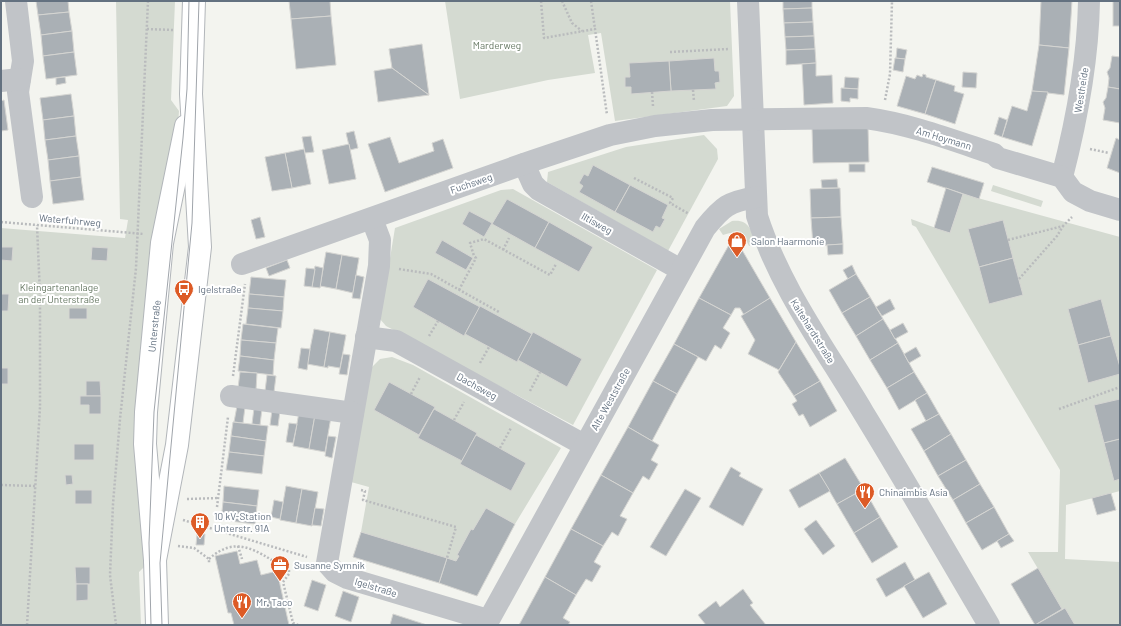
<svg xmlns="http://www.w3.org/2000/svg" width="1121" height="626" font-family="Barlow,sans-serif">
<rect width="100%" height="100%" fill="#f3f4ef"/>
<g fill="#d4dad1">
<path d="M116,1H175L171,100L179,111L145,566L139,572L141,625H1V228L125,238L128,220L120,219Z"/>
<path d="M445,1H730L734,96L727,106L615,121L601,33L588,35L595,73L548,80L460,99Z"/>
<path d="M704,135L717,149L718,159L668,251L547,182L548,172L626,147Z"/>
<path d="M993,185L1043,201L1041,207L991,191Z"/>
<path d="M513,189L657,270L573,425L386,326L380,319L395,228L501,190Z"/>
<path d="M963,194L1120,237V491L1066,505L1065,559L1120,562V625H1075L1065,608L1062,609L1028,552H1058L1060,470L916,227L912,225L911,219L950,233Z"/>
<path d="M732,221C749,219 751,230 756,243L749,246C743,232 737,230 723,235L719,229Z"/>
<path d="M392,357L413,365L561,448L515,524L486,508L473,530L471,529L457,555L459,556L456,561L361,532L369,487L351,482L371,368L380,359Z"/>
</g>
<g fill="#aab0b5" stroke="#d5d5d2">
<path d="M36,1H68L69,12L38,15Z"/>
<path d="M289,1H330L331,16L291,19Z"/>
<path d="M783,1H812V8L783,9Z"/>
<path d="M1041,1H1072L1069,48L1039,45Z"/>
<rect x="1113" y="1" width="7" height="25"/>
<path d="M812,8L813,22L784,23L783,9Z"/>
<path d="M69,12L72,31L41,35L38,15Z"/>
<path d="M331,16L336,65L296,69L291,19Z"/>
<path d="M813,22L814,36L785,37L784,23Z"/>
<path d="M72,31L74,52L43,56L41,35Z"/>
<path d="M814,36L815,49L786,50L785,37Z"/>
<path d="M422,44L429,95L392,68L389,49Z"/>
<path d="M1039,45L1069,48L1064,95L1032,91Z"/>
<path d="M897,48L907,50L905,59L896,58Z"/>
<path d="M815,49L816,63L786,65V50Z"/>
<path d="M74,52L77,75L46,79L43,56Z"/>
<path d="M1112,56L1120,57V89L1108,87L1109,78L1107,72L1110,68Z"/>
<path d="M714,58L715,71H719L720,82L715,83L716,89L671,91L669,61Z"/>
<path d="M895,58L905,59L903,72L893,70Z"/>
<path d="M669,61L671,91L631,94V87H625V77H630L629,63Z"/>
<path d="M816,63V76L832,75L833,103L804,105L802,64Z"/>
<path d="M392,68L429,95L378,102L374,71Z"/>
<path d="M963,72L977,73L976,88L962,87Z"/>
<path d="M923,74L926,75V77L936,80L925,114L897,106L906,76L915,79L917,75L922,77Z"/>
<path d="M65,77L66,83L56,85V78Z"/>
<path d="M845,77L859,78L858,89L844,88Z"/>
<path d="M936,80L955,86L954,91L964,94L955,124L925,114Z"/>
<path d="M1108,87L1120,89V123L1103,120L1105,108L1103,102L1106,98Z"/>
<path d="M841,88L858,89V99L850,98V102L841,101Z"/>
<path d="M1032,91L1048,92L1032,146L1002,137L1012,106L1027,111Z"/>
<path d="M71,94L74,116L43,120L40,98Z"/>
<path d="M4,100L8,130L1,131V101Z"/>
<path d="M74,116L76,136L45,140L43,120Z"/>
<path d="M999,117L1007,120L1002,137L994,134Z"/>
<path d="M868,127L869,162L813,163L812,128Z"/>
<path d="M354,131L358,148L350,150L346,133Z"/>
<path d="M76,136L79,156L48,160L45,140Z"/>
<path d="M311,136L314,152L305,153L302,137Z"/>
<path d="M390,137L399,163L434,151L432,143L443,139L453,168L385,192L368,144Z"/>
<path d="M1116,138L1120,140V173L1107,168Z"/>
<path d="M349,144L356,179L329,184L322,150Z"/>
<path d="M304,149L311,184L292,188L285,153Z"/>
<path d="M285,153L292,188L272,191L265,157Z"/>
<path d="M79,156L81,177L50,181L48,160Z"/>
<rect x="849" y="164" width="16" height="8"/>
<path d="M593,165L630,185L615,212L579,192L583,186L579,183L584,174L588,176Z"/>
<path d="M932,167L984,183L979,199L927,182Z"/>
<path d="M81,177L84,200L53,204L50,181Z"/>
<path d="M837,179L838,188H822L821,180Z"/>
<path d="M630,185L668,205L662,218L665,219L660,228L656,226L653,232L615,212Z"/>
<path d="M840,188L841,217L811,218L810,189Z"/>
<path d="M946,188L963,194L950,233L934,228Z"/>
<path d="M507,199L549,222L535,248L492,224Z"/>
<path d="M469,211L492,223L484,237L462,224Z"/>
<path d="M260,217L265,237L256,239L251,220Z"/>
<path d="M841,217L843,244L813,246L811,218Z"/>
<path d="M1003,220L1013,258L979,267L968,229Z"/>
<path d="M549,222L593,247L579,272L535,248Z"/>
<path d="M442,240L473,258L466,270L435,253Z"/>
<path d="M730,243H738L770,298L744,315L740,308H735L731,315L699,298Z"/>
<path d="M843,244V254L828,255L827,245Z"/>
<path d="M1,247H13L12,261L1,260Z"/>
<path d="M92,247L108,248L107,261L91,260Z"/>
<path d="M326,252L342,255L336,289L320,286Z"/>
<path d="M342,255L359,258L353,293L336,289Z"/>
<path d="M1013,258L1023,295L989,304L979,267Z"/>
<path d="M287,260L290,268L269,276L266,268Z"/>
<path d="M852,265L856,274L848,279L843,270Z"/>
<path d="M315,266L323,268L320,288L312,287Z"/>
<path d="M306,268L315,269L312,287L304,286Z"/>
<path d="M856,274L870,297L842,313L829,290Z"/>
<path d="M356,275L364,277L360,299L352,298Z"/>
<path d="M251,277L286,280L284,297L249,294Z"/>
<path d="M428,279L480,307L464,336L413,307Z"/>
<path d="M1,294H9L8,311H1Z"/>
<path d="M249,294L284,297L283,311L248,308Z"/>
<path d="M870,297L883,319L856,336L842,313Z"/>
<path d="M699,298L731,315L723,328L730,333L721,349L715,345L706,361L674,344Z"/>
<path d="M770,298L796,342L779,370L748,354L755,340L741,316Z"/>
<path d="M890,299L895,309L882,316L876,307Z"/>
<path d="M1101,299L1111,336L1078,345L1068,309Z"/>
<path d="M480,306L532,334L517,362L465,334Z"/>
<rect x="69" y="308" width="18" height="11"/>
<path d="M248,308L283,311L281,328L246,324Z"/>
<path d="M883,319L898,343L870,360L856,336Z"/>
<path d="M903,323L908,332L895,339L890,330Z"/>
<path d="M243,324L278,328L276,343L241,340Z"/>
<path d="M314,329L330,332L324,367L307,364Z"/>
<path d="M330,332L346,335L340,368L328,366V368L324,367Z"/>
<path d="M533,332L582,359L567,387L518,360Z"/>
<path d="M1111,336L1120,367V374L1088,383L1078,345Z"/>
<path d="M241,340L276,343L274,360L240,356Z"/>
<path d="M796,342L820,381L794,396L778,372Z"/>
<path d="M898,343L914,372L887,388L870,360Z"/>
<path d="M674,344L698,357L677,394L653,381Z"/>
<path d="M916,347L921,356L909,363L904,354Z"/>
<path d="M301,348L310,349L307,370L298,368Z"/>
<path d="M343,354L350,355L347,375L339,374Z"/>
<path d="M240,356L274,360L273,375L238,371Z"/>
<rect x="1" y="368" width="7" height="16"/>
<path d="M240,372L257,373L256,390L238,388Z"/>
<path d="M914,372L927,393L899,410L887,388Z"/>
<path d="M267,375L276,376L274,392L265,391Z"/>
<path d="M86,381H100L101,396H86Z"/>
<path d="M653,381L677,394L652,441L628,427Z"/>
<path d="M820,381L837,411L810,427L803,414L799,416L792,404L797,401L794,396Z"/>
<path d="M389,382L435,407L419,435L374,410Z"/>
<path d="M927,393L939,414L926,421L915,400Z"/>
<path d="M80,396H101V414H89V405H80Z"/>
<path d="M1120,399V439L1104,443L1094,405Z"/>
<path d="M237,406L245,407L243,423L234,422Z"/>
<path d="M254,408L262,409L260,425L252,424Z"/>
<path d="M434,409L477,433L462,461L418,438Z"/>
<path d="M272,410L280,411L278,426L270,425Z"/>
<path d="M299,412L315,415L309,449L293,446Z"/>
<path d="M939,414L951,434L924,451L911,429Z"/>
<path d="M315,415L331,417L325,452L309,449Z"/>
<path d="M233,422L268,426L266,441L231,436Z"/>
<path d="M289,423L297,424L293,443L286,442Z"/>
<path d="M628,427L659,445L651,460L658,464L649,480L643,476L633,493L601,475Z"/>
<path d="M951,434L966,460L938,476L924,451Z"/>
<path d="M476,435L526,463L511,491L460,464Z"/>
<path d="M231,436L266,441L264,456L229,452Z"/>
<path d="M328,436L336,437L332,458L325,456Z"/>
<path d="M1120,439V479L1114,481L1104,443Z"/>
<rect x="74" y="444" width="20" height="16"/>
<path d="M229,452L264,456L262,474L226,470Z"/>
<path d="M845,458L864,489L837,504L819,473Z"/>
<path d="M966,460L980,484L953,500L938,476Z"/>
<path d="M731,467L741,473L739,476L763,489L743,526L709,507Z"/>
<path d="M819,473L830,491L799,508L789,490Z"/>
<path d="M65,475H72L73,484L66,485Z"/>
<path d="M601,475L633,493L620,516L627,519L618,536L612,532L603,546L571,529Z"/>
<path d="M980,484L994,507L966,523L953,500Z"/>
<path d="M224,486L259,490L257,506L223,502Z"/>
<path d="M286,486L302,489L296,523L280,520Z"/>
<path d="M302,489L318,492L312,526L296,523Z"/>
<path d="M685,489L701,498L666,556L650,547Z"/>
<path d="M864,489L880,517L854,533L837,504Z"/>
<rect x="75" y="490" width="17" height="14"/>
<path d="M1111,493L1116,510L1097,515L1092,498Z"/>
<path d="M274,500L283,502L280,519L271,517Z"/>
<path d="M223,502L257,506L255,524L221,520Z"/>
<path d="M994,507L1009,534L982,550L966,523Z"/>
<path d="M315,508L324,509L321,526L312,525Z"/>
<path d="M486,508L515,524L477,596L439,583L447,558L456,561L459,556L457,555L471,529L473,530Z"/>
<path d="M880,517L898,547L872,563L854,533Z"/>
<path d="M816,520L835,546L823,555L804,529Z"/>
<path d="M571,529L603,546L594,562L601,566L592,582L586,579L576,595L545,577Z"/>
<path d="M361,532L447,558L439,583L353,557Z"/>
<path d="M197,534H205L204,545H196Z"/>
<path d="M1009,534L1014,541L1001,548L997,541Z"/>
<path d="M237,551L240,564L257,560L261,575L277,571L289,625H234L231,613H228L215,556Z"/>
<path d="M905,562L915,580L886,597L876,579Z"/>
<path d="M75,567H90V584H76Z"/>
<path d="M1038,568L1062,609L1035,625L1011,584Z"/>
<path d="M929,572L947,604L923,618L904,586Z"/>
<path d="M545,577L576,595L563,618L570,622L568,625H519Z"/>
<path d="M312,580L326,585L318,611L304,606Z"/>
<path d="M76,584H88V600L76,601Z"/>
<path d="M743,589L753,603L750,605L766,625H706L698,615L716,601L720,607Z"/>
<path d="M343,591L359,597L351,622L335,616Z"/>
<path d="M1065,608L1075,625H1038L1037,624Z"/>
<path d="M393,614L427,625H390Z"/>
</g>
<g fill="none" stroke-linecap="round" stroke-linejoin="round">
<defs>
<g id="major">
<path d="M155,560L177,445L200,247L191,94L194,1"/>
<path d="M157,625L155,560L145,444L146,412L162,243L186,126"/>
</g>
</defs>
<use href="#major" stroke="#b2b6ba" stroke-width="24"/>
<g stroke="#b9bbbd" stroke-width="2.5" stroke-dasharray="2 2" stroke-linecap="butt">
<path d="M541,1L544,38L595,29L607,115"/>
<path d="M562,1L572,23L582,31"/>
<path d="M591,1L595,29"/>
<path d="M147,29L173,30"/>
<path d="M670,52L729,49"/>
<path d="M693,90L694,101"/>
<path d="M652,92L653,106"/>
<path d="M885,100L890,74L892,1"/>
<path d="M1090,149L1109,153"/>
<path d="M634,178L673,198L670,203L689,214"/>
<path d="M1,222L144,234"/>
<path d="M1008,240L1063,226L1072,217"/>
<path d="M503,250L509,238"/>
<path d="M399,269L431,274L499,312"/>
<path d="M1019,279L1057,236L1063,226"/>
<path d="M459,290L476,258L474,256L470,243L484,239L550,275L556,264"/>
<path d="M429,336L438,321"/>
<path d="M480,363L489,347"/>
<path d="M233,376L245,284"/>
<path d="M530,391L540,372"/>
<path d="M411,394L420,377"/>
<path d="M1059,409L1120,387"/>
<path d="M454,420L464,402"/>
<path d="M500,448L511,428"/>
<path d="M1,485L36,486"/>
<path d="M361,490L365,491L363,500L456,527L447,558"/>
<path d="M187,499L219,498"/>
<path d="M217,507L228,417"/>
<path d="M183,520L307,557"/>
<path d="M178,546L194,548L209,559V564"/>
<path d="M238,546L242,559"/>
<path d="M209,559C235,535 256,550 281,566"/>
<path d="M289,570V574L283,582L293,623L298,625"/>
<path d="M27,625L40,407V295L37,225"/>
<path d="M116,625L110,575L113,504L120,419L136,268L148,1"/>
</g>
<g stroke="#c1c4c8" stroke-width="22">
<path d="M16,1L23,61L18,92L32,197"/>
<path d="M748,1L757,216C780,288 825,348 863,412C906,482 947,554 989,625"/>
<path d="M1,81L20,79"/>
<path d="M524,164L533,184L539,190L681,270"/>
<path d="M1062,177C1077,119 1088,61 1089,1"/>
<path d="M372,219L380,240L379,266L327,563L335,572L347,578L488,620"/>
<path d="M242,264L532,161L610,135L655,126L712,120L866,118C910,124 952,140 994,154L998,158L1062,177L1073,192L1090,201L1120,210"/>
<path d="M366,337L396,341L584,445"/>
<path d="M231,396L353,413"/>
<path d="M486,625L705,228C723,206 728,202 756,197"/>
</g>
<use href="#major" stroke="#fff" stroke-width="22"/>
<g stroke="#a0a5ab" stroke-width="1">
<path d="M151,625L149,543L154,412L183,138L187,89L189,1"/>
<path d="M162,625L160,563L192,223L199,1"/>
</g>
</g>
<defs>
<symbol id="shop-pin" viewBox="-11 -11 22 30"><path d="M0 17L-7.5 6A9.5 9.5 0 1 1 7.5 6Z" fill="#dd5b26" stroke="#fff"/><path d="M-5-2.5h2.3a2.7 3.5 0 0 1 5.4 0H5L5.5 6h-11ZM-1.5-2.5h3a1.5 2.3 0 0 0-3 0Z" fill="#fff"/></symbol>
<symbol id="bus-pin" viewBox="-11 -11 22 30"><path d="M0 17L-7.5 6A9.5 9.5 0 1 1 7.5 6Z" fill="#dd5b26" stroke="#fff"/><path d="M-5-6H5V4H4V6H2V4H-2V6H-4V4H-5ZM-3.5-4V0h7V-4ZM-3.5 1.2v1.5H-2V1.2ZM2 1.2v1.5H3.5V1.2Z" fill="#fff"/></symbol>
<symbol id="restaurant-pin" viewBox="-11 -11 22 30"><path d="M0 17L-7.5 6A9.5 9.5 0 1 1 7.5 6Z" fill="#dd5b26" stroke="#fff"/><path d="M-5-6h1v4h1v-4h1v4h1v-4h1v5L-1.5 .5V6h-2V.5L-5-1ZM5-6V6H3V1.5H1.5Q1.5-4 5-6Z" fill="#fff"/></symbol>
<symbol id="building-pin" viewBox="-11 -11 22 30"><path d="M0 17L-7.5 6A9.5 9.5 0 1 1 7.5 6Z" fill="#dd5b26" stroke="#fff"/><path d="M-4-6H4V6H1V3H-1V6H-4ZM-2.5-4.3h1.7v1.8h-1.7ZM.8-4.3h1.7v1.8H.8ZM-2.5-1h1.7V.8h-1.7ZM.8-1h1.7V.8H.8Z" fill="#fff"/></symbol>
<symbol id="office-pin" viewBox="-11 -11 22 30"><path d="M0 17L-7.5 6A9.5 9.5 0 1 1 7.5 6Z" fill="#dd5b26" stroke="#fff"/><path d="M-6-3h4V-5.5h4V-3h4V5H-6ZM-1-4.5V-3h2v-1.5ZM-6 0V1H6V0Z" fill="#fff"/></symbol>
</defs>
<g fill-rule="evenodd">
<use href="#shop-pin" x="726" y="230" width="22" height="30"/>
<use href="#bus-pin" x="173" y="278" width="22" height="30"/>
<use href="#restaurant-pin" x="854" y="481" width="22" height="30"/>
<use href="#building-pin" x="189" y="511" width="22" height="30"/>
<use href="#office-pin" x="269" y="554" width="22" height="30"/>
<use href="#restaurant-pin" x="231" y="591" width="22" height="30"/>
</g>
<g text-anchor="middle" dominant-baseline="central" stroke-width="4" stroke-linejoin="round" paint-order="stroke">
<g font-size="10" fill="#657762" stroke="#fff">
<text x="497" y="45">Marderweg</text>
<text x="59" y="287">Kleingartenanlage<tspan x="59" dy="12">an der Unterstraße</tspan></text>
</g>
<g font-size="10" fill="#637180" stroke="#fff">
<text transform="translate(1081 90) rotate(-81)">Westheide</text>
<text transform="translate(944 138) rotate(17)">Am Hoymann</text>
<text transform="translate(471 183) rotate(-19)">Fuchsweg</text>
<text transform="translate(70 220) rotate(5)">Waterfuhrweg</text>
<text transform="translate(597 223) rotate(29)">Iltisweg</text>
<text transform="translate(154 326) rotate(-84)">Unterstraße</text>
<text transform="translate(813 331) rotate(58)">Kaltehardtstraße</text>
<text transform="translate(477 386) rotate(29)">Dachsweg</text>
<text transform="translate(610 399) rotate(-61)">Alte Weststraße</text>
<text transform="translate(376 587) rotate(17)">Igelstraße</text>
</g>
<g font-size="10" fill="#637180" stroke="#fff" text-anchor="start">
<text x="751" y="241">Salon Haarmonie</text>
<text x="198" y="289">Igelstraße</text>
<text x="879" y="492">Chinaimbis Asia</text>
<text x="214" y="516">10 kV-Station<tspan x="214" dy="12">Unterstr. 91A</tspan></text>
<text x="294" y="565">Susanne Symnik</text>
<text x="256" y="602">Mr. Taco</text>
</g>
</g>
<rect width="1121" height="626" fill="none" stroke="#637180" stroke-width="4"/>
</svg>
